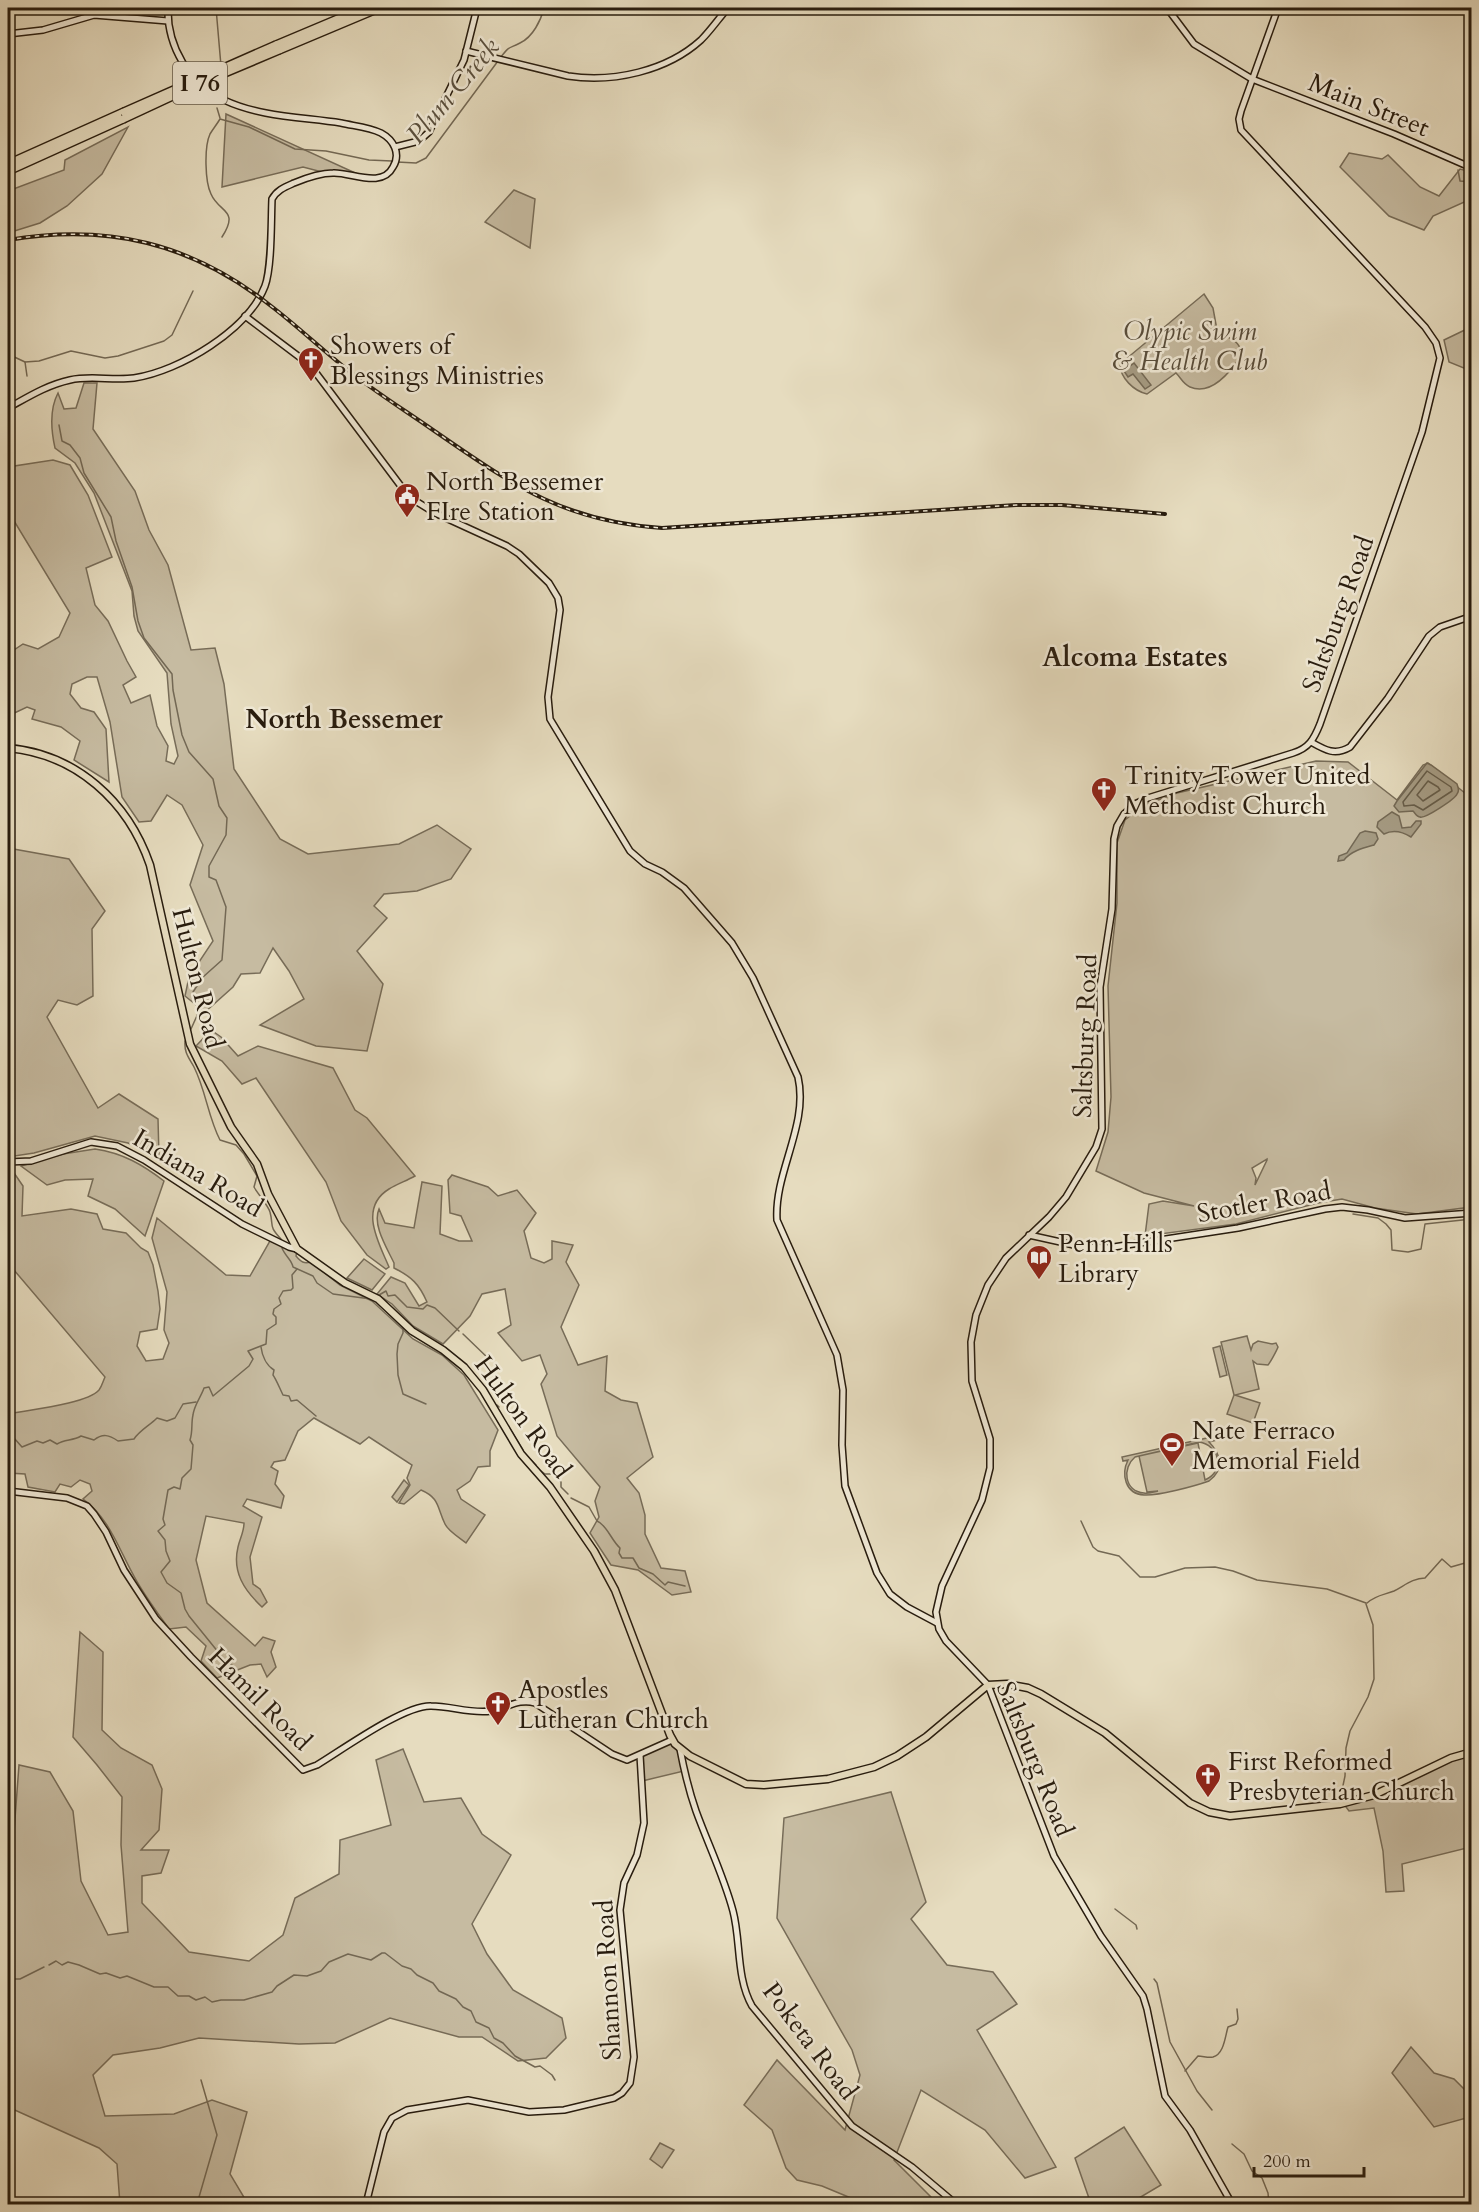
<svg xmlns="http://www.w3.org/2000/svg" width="1479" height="2212" font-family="Cardo,serif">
<rect width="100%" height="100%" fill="#e6dcbf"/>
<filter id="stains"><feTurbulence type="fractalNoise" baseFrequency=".00333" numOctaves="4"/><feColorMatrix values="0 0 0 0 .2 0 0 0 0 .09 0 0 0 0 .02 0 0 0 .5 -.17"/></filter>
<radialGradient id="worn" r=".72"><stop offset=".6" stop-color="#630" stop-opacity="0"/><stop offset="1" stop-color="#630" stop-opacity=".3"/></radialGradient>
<g fill="#c6bba1" stroke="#776c58" stroke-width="1.5" fill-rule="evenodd">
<path d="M226,114L364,177L326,173L303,167L222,187Z"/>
<path d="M128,127L102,174L67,206L40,223L8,233V191L64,170L65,160Z"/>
<path d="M1349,153L1382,159L1388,155L1420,187L1439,196L1460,169L1471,172V199L1433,216L1424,230L1389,216L1340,167Z"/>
<path d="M514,190L535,199L530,248L485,222Z"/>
<path d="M1204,294L1213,308L1217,330C1227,339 1242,339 1241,356C1231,371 1211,396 1190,387C1183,384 1181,378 1176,373L1147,394C1134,391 1120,378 1120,364Z"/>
<path d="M1471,327V371L1449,362L1444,340Z"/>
<path d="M84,383H97L93,429L135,491L149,530L168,565L191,650L215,648L224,684L234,769L280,839L308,854L399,844L437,825L471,849L451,879L417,891L384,894L374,906L387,918L357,951L383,984L367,1051L316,1046L260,1025L304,999L289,971L273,948L260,973L241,974L233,987L205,1012L185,996L189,977L213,941L190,885L203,845L182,805L167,795L151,821L139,822L122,797L110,722L97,677H87L72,684L70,694L81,708L94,712L106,729L109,782L74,760L80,741L61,727L32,719L35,710L27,707L8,716V654L23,644L38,649L59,637L70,613L8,511V467L53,460L70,465L88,495L112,557L86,568L95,605L108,621L127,661L136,677L123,685L131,703L150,695L157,726L168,746L166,761L174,764L178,756L171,724L167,673L138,631L134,616L132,591L94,493L75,463L55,448C51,430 49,410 58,393L64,409L76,408Z"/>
<path d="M1316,761L1348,762L1397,800L1423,765L1428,763L1471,798V1207L1417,1214L1375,1208L1342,1199L1318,1203L1236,1224L1145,1236L1149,1204L1163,1201L1194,1206L1144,1193L1096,1171L1108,1132L1111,1097L1108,986L1117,903V843L1125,820L1144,805L1177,793ZM1267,1159V1160L1255,1185L1256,1178L1252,1168Z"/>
<path d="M8,848L69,859L105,911L92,929L93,996L77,1005L58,1000L47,1017L98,1108L119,1094L158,1119L159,1157L128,1143L95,1136L34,1153L8,1157Z"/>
<path d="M211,1030L221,1037L238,1056L258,1046L333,1068L355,1110L367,1118L415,1176C406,1181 397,1184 389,1189C358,1208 379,1243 389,1267L386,1269L367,1255L341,1221L326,1182L256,1078L242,1084L222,1061L196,1046Z"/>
<path d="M95,1149C123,1153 143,1165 164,1181L145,1236L115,1209L88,1196L93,1179L65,1180L47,1185L21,1166L63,1154Z"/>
<path d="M8,1167H10L23,1186L22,1216L71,1209L97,1214L103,1229L126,1233L141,1248L148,1252L153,1265L158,1291L160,1309L157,1329L140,1332L137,1346L146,1361L163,1359L169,1343L164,1330L167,1292L152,1238L157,1218L226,1275L250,1276L270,1241L297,1251L296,1256C301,1262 304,1264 311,1262L340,1285L372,1301L413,1339L442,1355L464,1375L498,1430L490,1451V1466L478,1467L470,1481L457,1490L461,1499L485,1515L466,1543C460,1538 448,1531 445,1524C437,1508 440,1498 421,1490L404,1504L399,1503L410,1485L407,1478L412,1465L369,1437L360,1444L314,1418L298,1431L285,1460L274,1462L271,1467L278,1471L275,1484L284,1496L281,1508L247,1499L243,1506L262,1517L250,1557L253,1584L260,1589L267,1602L262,1607C244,1590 232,1572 238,1547C240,1538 244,1532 244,1523L206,1516L196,1560L207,1603L255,1646L263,1637L275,1641L271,1652L276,1667L267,1677L261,1664L250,1665L217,1678L201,1661L206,1646L186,1627L169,1629C157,1612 145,1596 135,1578C120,1552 109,1517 83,1499L92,1491L90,1484L80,1480L71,1487L60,1484L55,1492L28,1487L25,1474L8,1473V1414C27,1410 87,1404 99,1390C102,1386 103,1381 105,1377L8,1263Z"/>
<path d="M452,1175L488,1187L498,1196L517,1190L536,1213L524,1231L531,1258L544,1263L552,1259V1241L573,1245L566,1262L579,1285L561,1327L578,1365L607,1356L605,1391L621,1400L637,1403L653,1457L627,1478L639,1493L645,1515V1534L661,1568L685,1571L691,1592L672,1595L638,1570L611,1565L590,1533L599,1517L595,1501L600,1487L557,1436L541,1384L547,1374L540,1355L522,1361L498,1333L511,1325L505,1289L482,1294L470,1316L443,1344L413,1326L392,1304L377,1294L391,1277L405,1283L419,1306L427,1302C419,1284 412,1277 394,1268V1263C387,1248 372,1225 379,1209L385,1223L414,1228L422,1182L442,1186L440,1234L459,1241H472L461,1216L450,1213L448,1180Z"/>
<path d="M364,1259L385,1274L372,1290L347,1278Z"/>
<path d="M1247,1336L1251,1350L1253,1344L1258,1341L1272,1344L1276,1343L1278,1347C1277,1350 1270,1363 1268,1365L1257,1364L1253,1361L1259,1389L1235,1395L1260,1403L1253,1423L1227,1414L1234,1395L1221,1342Z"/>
<path d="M1220,1346L1227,1375L1220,1377L1213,1348Z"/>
<path d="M1216,1436L1217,1440L1209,1442C1221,1454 1225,1469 1209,1481C1195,1486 1158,1496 1144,1495C1125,1494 1121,1474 1128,1460L1123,1461L1122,1457ZM1199,1442C1219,1445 1226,1471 1205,1480L1198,1443L1139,1456L1147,1492L1158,1491C1154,1492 1148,1494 1144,1493C1124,1491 1122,1468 1135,1457Z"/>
<path d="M404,1480L409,1485L397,1502L392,1497Z"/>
<path d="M80,1632L103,1652L102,1730L121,1748L152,1765L162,1789L159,1830L141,1850H169L161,1873L142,1876V1903L189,1952L249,1961L283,1935L295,1898L339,1874L340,1840L391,1825L376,1760L403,1749L424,1802L461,1798L482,1834L511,1855L472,1924L487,1954L513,1990L562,2018L566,2038L546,2058L518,2061L482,2037H459L390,2018L335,2043L299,2044L199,2038L160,2048L113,2055L93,2075L105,2116L174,2114L212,2100L247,2112L230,2174L248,2204H120L117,2164L99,2148L8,2107V1912L19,1765L50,1772L73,1811L81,1881L108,1935L128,1932L121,1845L122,1797L97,1765L73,1737Z"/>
<path d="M672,1740L680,1749L684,1771L642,1781L640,1755Z"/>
<path d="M1471,1752V1847L1402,1864L1404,1891L1386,1892L1383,1851L1374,1808L1349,1811L1343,1803L1374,1795L1451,1758Z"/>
<path d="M891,1792L926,1902L911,1919L947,1965L993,1972L1017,2004L977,2030L1056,2167L1025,2178L985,2130L921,2090L894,2160L938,2204H861L858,2201L822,2186L797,2180L786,2168L772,2130L744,2105L777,2060L845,2130L860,2075L852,2050L777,1918L784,1818Z"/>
<path d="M1411,2047L1434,2073L1454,2079L1471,2096L1470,2117L1434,2127L1392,2073Z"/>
<path d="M1124,2127L1161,2185L1129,2204H1091L1075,2158Z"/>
<path d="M660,2143L674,2150L662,2168L650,2159Z"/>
</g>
<g fill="#a59b83" stroke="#736854" stroke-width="1.5">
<path d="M1134,363L1151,385L1145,389L1133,374L1128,377L1124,371Z"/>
<path d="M1427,763L1431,765L1457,784C1458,788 1460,790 1457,794C1455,799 1425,819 1420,817C1417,817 1415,813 1413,811L1399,812L1394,806L1397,801Z"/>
<path d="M1392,812L1399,816L1402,828L1411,827L1416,821H1421V824L1411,837C1403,832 1394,829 1384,834L1377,827L1378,822Z"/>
<path d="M1365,831L1376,833L1378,839L1374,845C1363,848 1351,851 1344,860L1338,861L1339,856L1347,853L1360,833Z"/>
</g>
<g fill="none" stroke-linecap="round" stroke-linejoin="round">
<g stroke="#665c48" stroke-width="1.5">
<path d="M1427,771L1451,787L1452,791L1423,810L1414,805L1404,806L1403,802Z"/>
<path d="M1428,781L1438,787L1440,790L1423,801L1417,795Z"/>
</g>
<g stroke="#736854" stroke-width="1.5">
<path d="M216,8L221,66"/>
<path d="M501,57C510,45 509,49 520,43C533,37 541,20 544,8"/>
<path d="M221,77L222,96"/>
<path d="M217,108L220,118"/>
<path d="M397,162L416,163L426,158L498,61"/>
<path d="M1458,170L1460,181L1472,182"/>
<path d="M222,237C240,209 219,213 211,194C205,182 204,147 210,134C213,129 217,124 220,119L249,127L295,149L326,151L369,160L392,161"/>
<path d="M8,354L25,362L39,361L71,351L105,358L118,356L164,341L172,335L193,291"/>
<path d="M25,362L27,376"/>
<path d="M59,425L62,441L70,445L80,458L84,473L111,517L116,541L132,587L138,621L144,638L172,674L173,690L182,735L189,752L213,779L219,806L227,818L226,835L209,866V877L216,880L226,907L222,960L203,977L193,992L200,1009L191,1029"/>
<path d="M185,1041C184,1053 189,1058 194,1067C206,1091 208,1117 220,1140L236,1145L244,1154L257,1176L254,1187C258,1194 269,1207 270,1212C274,1227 268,1225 281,1239"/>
<path d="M1353,1214L1378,1218L1386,1224L1391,1230L1392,1250L1408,1252L1421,1249L1425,1224L1472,1219"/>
<path d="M282,1248C285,1256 292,1260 293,1267L313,1276L317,1283L333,1294L371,1299"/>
<path d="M379,1295L386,1291L388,1296L395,1295L407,1307L423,1309L427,1305L435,1308L459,1331"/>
<path d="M386,1310L403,1328V1333L398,1344L397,1354L398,1375L403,1394L426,1404"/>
<path d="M463,1334L490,1360"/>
<path d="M261,1347C262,1355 266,1365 274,1370L273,1375C276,1379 280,1389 283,1395L289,1396L291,1401L297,1400L316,1416"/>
<path d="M497,1405L499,1407"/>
<path d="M510,1429L523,1450"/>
<path d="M8,1440L14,1438L22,1447L37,1441L43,1443L50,1440L57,1444C65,1439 73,1441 81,1436L94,1440C103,1433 109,1435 118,1441L134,1439C140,1430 149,1426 157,1418L167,1421L175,1418L183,1404L196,1402"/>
<path d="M527,1456L536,1465"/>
<path d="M541,1471L545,1474H552L561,1482V1487L568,1494"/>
<path d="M571,1498L589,1507L597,1521C607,1525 611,1540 620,1548L619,1553L622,1558H633L639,1568L653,1574L665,1585L668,1582L685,1586"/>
<path d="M1081,1521L1093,1547L1098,1551L1119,1556L1140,1577H1155L1185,1568L1215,1567L1233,1571L1257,1580L1327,1589L1366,1603"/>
<path d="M1367,1603C1376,1595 1384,1595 1394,1591C1404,1586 1413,1578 1425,1578L1442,1559L1451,1567L1472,1561"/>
<path d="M232,1665L223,1658L189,1616L185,1609L181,1593L167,1583L161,1572L170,1561L166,1551L165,1540L158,1531L165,1525L163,1519L168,1490L174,1487L180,1489L182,1478L191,1469L193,1445L190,1440C193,1431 191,1423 193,1415C194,1405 201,1397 204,1388L209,1387L213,1396L249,1366L253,1359L248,1351L266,1344L267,1330L276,1324V1317L273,1314L274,1309L281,1304L279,1298L283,1291L291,1290L293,1288L292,1275L297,1269"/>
<path d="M1341,1795L1345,1776L1346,1748L1350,1731L1368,1697L1374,1679L1373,1625L1366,1604"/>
<path d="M1115,1909L1136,1925L1137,1929"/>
<path d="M49,1965L56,1961L62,1965L68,1962L79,1965L100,1974L106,1973L120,1978L127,1976L154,1987H168L178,1996H189L196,2000L205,1997L212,2002L221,2000H244L272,1992L277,1986L294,1975L307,1976L321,1971L329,1962L348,1954L371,1960L382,1953H385L402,1966L411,1969L417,1975L433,1983L439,1991L456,1999L463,2007L471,2011L476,2022L489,2028L494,2038L503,2043L515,2056L535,2067L540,2066L552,2075L555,2080"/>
<path d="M8,1979H20L44,1967"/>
<path d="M1154,1979L1157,1983L1170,2042L1197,2091L1212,2110"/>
<path d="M1185,2071L1198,2056C1203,2056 1208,2058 1213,2057C1224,2054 1225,2037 1228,2027L1236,2024L1238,2019L1237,2009"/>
<path d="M1232,2144L1244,2154L1252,2171L1262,2178L1268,2193L1269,2204"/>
<path d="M197,2204L217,2135L201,2080"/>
</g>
<defs>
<g id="secondary">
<path d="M1167,8L1194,44L1252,79L1394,134L1472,168"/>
<path d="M8,34L43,30L94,15L168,21"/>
<path d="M466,51L568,76C613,83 667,71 701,40C711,30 719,18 728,8"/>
<path d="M395,147L419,141L429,132L464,60L477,8"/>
<path d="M245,316L310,365L409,497L435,513L507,546L519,554L549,583L558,598L560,610L548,697L550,719L630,851L645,864L662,872L684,888L732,943L753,978L798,1077C809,1125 774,1172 777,1220L837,1355L843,1390L842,1445L845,1486L877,1573L890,1594L907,1607L937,1623"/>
<path d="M8,408C28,397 47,385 70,380C91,375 113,381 134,378C180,371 248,330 265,286C272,267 271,221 272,199C277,190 285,187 294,183C306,178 319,173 333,173C351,172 382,189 393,167C401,154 394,140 381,133C369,127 354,126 341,123C302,117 260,117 224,100C189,84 167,46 168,8"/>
<path d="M1311,742C1325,750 1335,756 1350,747L1388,698L1429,636L1440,627L1472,616"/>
<path d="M8,1162L31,1161L91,1142L117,1146L144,1160L242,1224L289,1247L297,1249"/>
<path d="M1029,1235L1083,1247L1107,1248L1238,1228L1325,1209L1342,1207L1368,1210L1405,1218L1472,1213"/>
<path d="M8,1491L67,1498L87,1506L94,1514L106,1532L124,1570L156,1619L191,1657L303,1770L317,1765C342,1750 404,1705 431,1706C451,1706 471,1714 491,1711C507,1708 519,1698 535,1703L612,1754L627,1760L672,1740"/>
<path d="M680,1749C684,1770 689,1791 696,1811C708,1844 724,1877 733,1911C741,1941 736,1978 752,2006L852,2126L912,2167L956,2204"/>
<path d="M366,2204L384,2132L392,2118L407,2110L468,2100L529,2112L564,2110L614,2098L622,2093L630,2083L634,2057L620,1910L624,1883L637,1855L644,1823L640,1755"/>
<path d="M1232,2204L1190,2130L1165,2096L1147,2009L1143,1996L1101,1936L1054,1856L988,1685L946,1641L939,1629L936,1612L942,1586L982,1500L990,1468V1439L972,1381L971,1342L976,1315L988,1285L1006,1258L1049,1217L1066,1197L1096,1147L1102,1129L1100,987L1112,909L1114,839L1117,826L1124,814L1135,804L1148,798L1293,753C1309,748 1314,739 1320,724L1422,432L1440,358L1436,343L1425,327L1241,130L1239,119L1241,111L1278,8"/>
</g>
<path id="primary" d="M8,748C76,754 128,801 150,865L190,1044L231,1127L257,1164L268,1194L297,1249L345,1283L378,1299L412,1331L443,1350L464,1367L483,1390L521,1454L550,1487L594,1551L615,1590L670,1735L675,1744L690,1756L746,1784L764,1785L828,1779L874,1767L897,1756L926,1737L988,1685L1007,1684L1028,1688L1041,1694L1105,1733L1190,1803L1209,1812L1230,1816L1340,1804L1374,1795L1451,1758L1472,1752"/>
<g id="highway">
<path d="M276,45L364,8"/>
<path d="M279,50L379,8"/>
<path d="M8,164L124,112"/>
<path d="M8,171L123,119"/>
</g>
</defs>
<use href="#secondary" stroke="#281c0e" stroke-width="8"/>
<use href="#primary" stroke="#281c0e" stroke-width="9"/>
<use href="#highway" stroke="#281c0e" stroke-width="10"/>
<use href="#secondary" stroke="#efe8d5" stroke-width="5"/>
<use href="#primary" stroke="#e6dcbf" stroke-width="6"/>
<use href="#highway" stroke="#e6dcbf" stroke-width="7"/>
<defs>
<path id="rail" d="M8,240C108,223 191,243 271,306C296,325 319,347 344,367C372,390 403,409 433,430C513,485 562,521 662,528L1016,505H1062L1165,514"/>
</defs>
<use href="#rail" stroke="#281c0e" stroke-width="4"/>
<use href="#rail" stroke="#efe8d5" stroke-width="1.5" stroke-dasharray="4.5" stroke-linecap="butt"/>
<defs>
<g id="highway-bridge">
<path d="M124,112L276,45"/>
<path d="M123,119L196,85L279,50"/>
</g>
</defs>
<use href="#highway-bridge" stroke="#281c0e" stroke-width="10" stroke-linecap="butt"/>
<use href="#highway-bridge" stroke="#e6dcbf" stroke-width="7"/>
</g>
<defs>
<symbol id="church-pin" viewBox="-11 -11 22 30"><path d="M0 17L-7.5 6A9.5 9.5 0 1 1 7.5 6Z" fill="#8f2418" stroke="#efe8d5"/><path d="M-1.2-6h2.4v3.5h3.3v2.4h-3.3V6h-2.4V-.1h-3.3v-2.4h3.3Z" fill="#fff"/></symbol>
<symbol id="civic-pin" viewBox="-11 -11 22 30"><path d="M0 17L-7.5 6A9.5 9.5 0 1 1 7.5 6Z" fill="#8f2418" stroke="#efe8d5"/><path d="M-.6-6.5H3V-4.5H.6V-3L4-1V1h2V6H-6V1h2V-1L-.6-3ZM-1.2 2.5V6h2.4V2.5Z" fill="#fff"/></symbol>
<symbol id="library-pin" viewBox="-11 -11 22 30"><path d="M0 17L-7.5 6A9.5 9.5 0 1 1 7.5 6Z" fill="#8f2418" stroke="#efe8d5"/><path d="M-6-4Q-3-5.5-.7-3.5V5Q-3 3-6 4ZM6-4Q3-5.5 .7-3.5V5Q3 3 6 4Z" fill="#fff"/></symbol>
<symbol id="stadium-pin" viewBox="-11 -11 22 30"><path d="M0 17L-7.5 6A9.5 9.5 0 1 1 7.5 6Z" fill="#8f2418" stroke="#efe8d5"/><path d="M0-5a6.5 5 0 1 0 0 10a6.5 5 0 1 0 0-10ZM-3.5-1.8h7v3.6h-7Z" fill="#fff"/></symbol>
</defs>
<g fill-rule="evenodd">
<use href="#church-pin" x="296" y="345" width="30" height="40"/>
<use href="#civic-pin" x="392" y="481" width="30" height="40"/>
<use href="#church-pin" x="1089" y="775" width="30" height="40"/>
<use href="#library-pin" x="1024" y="1243" width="30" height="40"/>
<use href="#stadium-pin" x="1157" y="1430" width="30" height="40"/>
<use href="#church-pin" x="483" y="1689" width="30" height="40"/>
<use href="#church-pin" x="1193" y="1761" width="30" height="40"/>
</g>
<g text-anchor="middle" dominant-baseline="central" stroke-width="5" stroke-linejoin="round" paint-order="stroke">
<rect fill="#efe8d5" stroke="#64594a" stroke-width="1.5" x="173" y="62" width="54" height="42" rx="4.5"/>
<g font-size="24" font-weight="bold" fill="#281c0e">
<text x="200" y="83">I 76</text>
</g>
<g font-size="26" fill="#281c0e" stroke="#efe8d5">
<text transform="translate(1369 105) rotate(22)">Main Street</text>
<text transform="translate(1338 614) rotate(-70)">Saltsburg Road</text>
<text transform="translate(198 978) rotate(76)">Hulton Road</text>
<text transform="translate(1085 1036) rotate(-88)">Saltsburg Road</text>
<text transform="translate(198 1173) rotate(31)">Indiana Road</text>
<text transform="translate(1264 1202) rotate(-10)">Stotler Road</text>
<text transform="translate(523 1417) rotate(54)">Hulton Road</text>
<text transform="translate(260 1699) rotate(45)">Hamil Road</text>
<text transform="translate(1035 1759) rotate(68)">Saltsburg Road</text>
<text transform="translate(608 1980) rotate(-93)">Shannon Road</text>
<text transform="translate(810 2041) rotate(53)">Poketa Road</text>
</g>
<g font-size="26" font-style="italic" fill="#574c3a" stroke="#efe8d5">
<text x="1190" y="331">Olypic Swim<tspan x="1190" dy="30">&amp; Health Club</tspan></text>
</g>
<g font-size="26" fill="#281c0e" stroke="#efe8d5" text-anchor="start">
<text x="330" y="345">Showers of<tspan x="330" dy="30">Blessings Ministries</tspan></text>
<text x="426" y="481">North Bessemer<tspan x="426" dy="30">FIre Station</tspan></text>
<text x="1124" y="775">Trinity Tower United<tspan x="1124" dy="30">Methodist Church</tspan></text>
<text x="1058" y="1243">Penn Hills<tspan x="1058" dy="30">Library</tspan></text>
<text x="1192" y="1430">Nate Ferraco<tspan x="1192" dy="30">Memorial Field</tspan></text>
<text x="518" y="1689">Apostles<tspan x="518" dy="30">Lutheran Church</tspan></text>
<text x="1228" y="1761">First Reformed<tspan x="1228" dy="30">Presbyterian Church</tspan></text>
</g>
<g font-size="27" font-style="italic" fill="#5a4f3d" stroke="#efe8d5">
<text transform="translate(453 91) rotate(-50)">Plum Creek</text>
</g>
<g font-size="27" font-weight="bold" fill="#281c0e" stroke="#efe8d5">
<text x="1135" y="657">Alcoma Estates</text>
<text x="344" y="719">North Bessemer</text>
</g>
</g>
<rect width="1479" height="2212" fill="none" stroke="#e6dcbf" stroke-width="30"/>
<rect x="9" y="9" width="1461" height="2194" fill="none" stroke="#281c0e" stroke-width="3"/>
<rect x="15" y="15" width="1449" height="2182" fill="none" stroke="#281c0e" stroke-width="1.5"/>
<path d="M1254 2167v9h110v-9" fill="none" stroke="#281c0e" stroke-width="3"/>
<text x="1263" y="2167" font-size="18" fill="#281c0e" stroke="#efe8d5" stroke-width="4.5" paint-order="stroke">200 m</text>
<rect width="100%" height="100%" filter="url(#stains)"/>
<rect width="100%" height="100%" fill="url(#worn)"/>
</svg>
